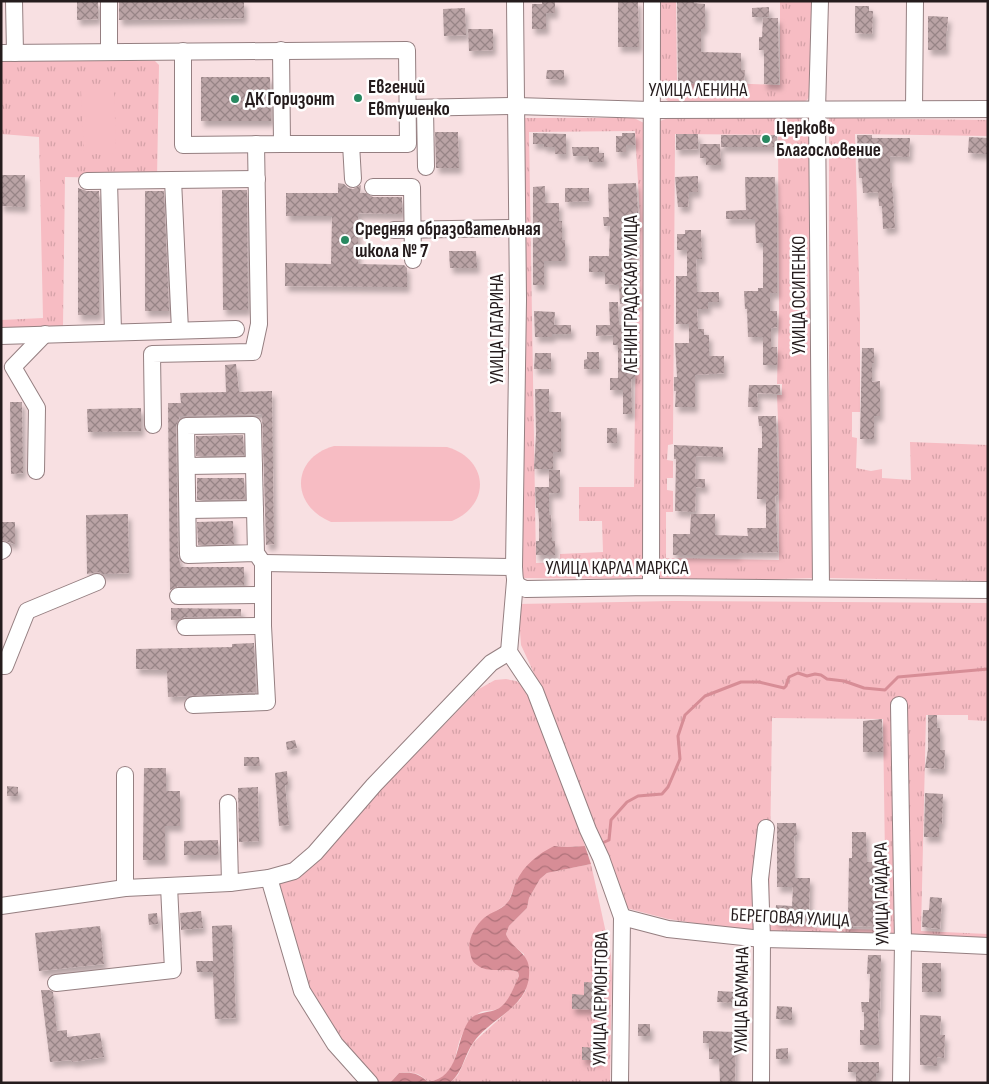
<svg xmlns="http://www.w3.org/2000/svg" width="989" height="1084" font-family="'Sofia Sans Condensed',sans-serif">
<defs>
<pattern id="grass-tufts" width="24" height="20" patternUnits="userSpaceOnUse" patternTransform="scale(1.25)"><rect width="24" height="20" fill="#f7bcc3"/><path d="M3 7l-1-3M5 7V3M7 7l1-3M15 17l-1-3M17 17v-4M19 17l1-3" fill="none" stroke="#d4a1a7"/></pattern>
<pattern id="water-waves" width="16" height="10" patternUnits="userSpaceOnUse" patternTransform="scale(1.25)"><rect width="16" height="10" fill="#d78d96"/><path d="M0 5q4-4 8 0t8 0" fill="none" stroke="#ae727a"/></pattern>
<pattern id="building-cross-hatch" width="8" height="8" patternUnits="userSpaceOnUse" patternTransform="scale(1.25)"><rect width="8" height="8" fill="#baa3a5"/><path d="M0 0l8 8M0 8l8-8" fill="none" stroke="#978486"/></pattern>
<filter id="shadow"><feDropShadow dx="3" dy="5.5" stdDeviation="2.5" flood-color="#0004"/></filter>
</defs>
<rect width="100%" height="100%" fill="#f8e0e2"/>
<g fill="url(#grass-tufts)" fill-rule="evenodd">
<path d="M659,1H676L677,84L727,83L780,85V1H812L810,95L807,100L803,102L675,104C664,101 662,95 658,85Z"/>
<path d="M1,60L155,61L159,65L157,179L65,177L63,326L1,331V320L43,318L39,137L1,134Z"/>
<path d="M525,118H634L644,123L645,577L643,579L521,578L519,122ZM635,131L640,216V290L636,325L634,487H579V521H602L603,552L560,554V562L536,563L529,132Z"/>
<path d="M668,118H812L814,578L667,582L662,581L657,575L658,125L660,121ZM675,134L778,135L779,310L777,384H782V395H777L779,445V560L666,558V512H673V491L667,490V478H673V461L667,460L668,445L673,444Z"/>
<path d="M829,118L988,120V136L855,134L860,314V412H852V437L857,438L856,468L871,471L882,469V478L911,480L910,442L988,445V581L829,578Z"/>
<path d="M673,601L988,603V721L968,720V715H926L921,931L988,934V940L746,931L668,919L626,908L543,693L521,645L518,604ZM772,718L883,719L886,930L814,928V925L769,922Z"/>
<path d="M506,679L516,681L524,686L538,715L585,846L567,847L554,846L516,882L508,903L496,911L482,968L511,970L518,972L519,976C514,986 510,1000 502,1007C496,1012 485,1009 479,1013C474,1017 467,1026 464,1031C452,1050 461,1076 428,1082C418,1072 413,1072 399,1073L390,1083H374L350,1055L308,985L275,885L296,877L479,689L495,680Z"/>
<path d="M591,864L611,956L612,977L610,1083H450L458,1075L473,1043L520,1000L526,990L524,954L509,942L506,934L509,926L527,908L529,898L540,879L547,873Z"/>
</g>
<g fill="#f7bcc3">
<path d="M84,87H110L114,90L116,149L112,154H88L84,151L81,90Z"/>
<path d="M334,446L447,447C488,459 492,504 452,521L331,522C290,505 291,458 334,446Z"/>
</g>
<path fill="url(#water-waves)" d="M554,846L567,847L585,846L591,864L547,873L540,879L529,898L527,908L509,926L506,934C511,948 528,952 529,968C532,1008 491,1016 473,1043C463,1058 464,1070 450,1083H390L399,1073C413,1072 418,1073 428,1082C460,1077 455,1043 468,1022C476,1009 493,1015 502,1006C510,999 514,986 519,976L518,972C505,967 488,974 477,965C472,962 471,957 470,952C467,940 475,926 484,918C491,912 501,910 507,903C512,898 513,888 516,882C524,865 538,854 554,846Z"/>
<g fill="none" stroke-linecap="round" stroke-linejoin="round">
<path stroke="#d78d96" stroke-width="3" d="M600,844L609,840L611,820L627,802L638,796L662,794L668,787L680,759L678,736L685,715L705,696L741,682H759L784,688L786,686L789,677L798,673L807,676L815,674L821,675L827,679L844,681L864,688L885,690L898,677L988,669"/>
</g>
<g fill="url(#building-cross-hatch)" filter="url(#shadow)">
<path d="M77,1H98V19L77,20Z"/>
<path d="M119,1H244V18L119,20Z"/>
<path d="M542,1H555V13H546V29H532V4H542Z"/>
<path d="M618,1H638L639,47H618Z"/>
<path d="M677,1H694V3L705,4V29H701V52L741,53V70H745L744,83H678Z"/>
<path d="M855,6H869V11H873L872,34L855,33Z"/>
<path d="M769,7V17H752V8Z"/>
<path d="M465,8L466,35L444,36L443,9Z"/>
<path d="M928,16L948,17L947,31H946V50H928Z"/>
<path d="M763,18H778L779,84H764V50H759V37H762Z"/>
<path d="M468,29H493V50L469,51Z"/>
<path d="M547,70H564V80L546,79Z"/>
<path d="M201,77H270L271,121H201Z"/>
<path d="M435,132H458L459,168H436Z"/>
<path d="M533,133L566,134V154H555V147H544V144H533Z"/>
<path d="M622,133H635V145H626V152H616V136H622Z"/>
<path d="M676,134H698V149L676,150Z"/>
<path d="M721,135H777L778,147H721Z"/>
<path d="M857,135H872V138H910L909,157L890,156V183H892L895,228L883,229L882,206H879L878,192L863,193L862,178H859Z"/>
<path d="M969,137L988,138V154L968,153Z"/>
<path d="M700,144H720L721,165H706V158H700Z"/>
<path d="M572,147H599V153H604V162H589L588,156H573Z"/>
<path d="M1,175H25V207L1,206Z"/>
<path d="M698,176V192H689L688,207H678L675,177Z"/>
<path d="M745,177H775L776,209H777V293H770V311H777V327L771,328V347H777V365H763V337H748L747,309H745L744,291H758V288H763V243H756L755,219H726V211L746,210Z"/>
<path d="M338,183L344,184L348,188L353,189L361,185L360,193H366L373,197H402V214L358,213V264L404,265L407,268V287L285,286V263L331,264L332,216H286V193H338Z"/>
<path d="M636,183L639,225H637L636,249L635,282L637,283V304H620L619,285L605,284V272H589V256H609L610,226H604L603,217H609L608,184Z"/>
<path d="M545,186V203H559V221H562V240H565V261H544V285H533V187Z"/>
<path d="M78,188L87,191H99V315H78Z"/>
<path d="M565,188H589V201L565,202Z"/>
<path d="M222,190H247L248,310H223Z"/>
<path d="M145,191H164L169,311H145Z"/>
<path d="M685,230H701L702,259H696L697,292H719V302H708V309H697L698,329H704V335H709V356H724V373L695,375V407H675L676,391H674V377H677L675,343H689V324H676V276H687V250H677V234H685Z"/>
<path d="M449,251H476L477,268H450Z"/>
<path d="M609,302H618L619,325H635V379H631L632,414H623V390H610V378H618V345H613V335L596,336V325H610Z"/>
<path d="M534,311L555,312L554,325H571V334H552V337H535Z"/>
<path d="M862,348H874V363H872V382L880,381V416H874V439H860Z"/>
<path d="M587,352H599V369H584V360L587,359Z"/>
<path d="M535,353H551V369H534Z"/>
<path d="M236,364L239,392L272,391L274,544L266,545L262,414L180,416L176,426L178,555L181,567H244V585L178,586L170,590L168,403H181L180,393L226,392L225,365Z"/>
<path d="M749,385H780V394L757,393L758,407H748Z"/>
<path d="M535,389H549V412H561V452H553V469H534L536,434Z"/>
<path d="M10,402H22L23,473L11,474Z"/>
<path d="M141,408V431L88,432L87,409Z"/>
<path d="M758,416H776L778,478V495L775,496L778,552L738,553V555H673V534H690L691,514H715V535L748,536L747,528H766V499H757L758,448H762V426H759Z"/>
<rect x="607" y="428" width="10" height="15"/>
<path d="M243,435L244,455L196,456V436Z"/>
<path d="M674,445L723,447V457L696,456L695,479H705V488L696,487L695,512L675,511L676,459H674Z"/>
<rect x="549" y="470" width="11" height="23"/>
<path d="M197,478H244L245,499L197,500Z"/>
<path d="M535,487H549V515H551L552,541H555V555H536V541H539V520L538,508H536Z"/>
<path d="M128,514L129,573L102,574L98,572L87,574L86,515Z"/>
<path d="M233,521L234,544L198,545L197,522Z"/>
<path d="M1,522H15V544L1,540Z"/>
<path d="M171,608L241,609V616L185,617L178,620H171Z"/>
<path d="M254,643L256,692L168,697L167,670L136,669V649L232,647V644Z"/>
<path d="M928,715H937V728H940V750H945L944,769L925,768L928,749Z"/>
<path d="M882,719L883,752H863V721Z"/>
<path d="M295,740L297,748L287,750L286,742Z"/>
<path d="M244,757H259L260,766H244Z"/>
<path d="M144,768H166V791H180V826H165V860H143Z"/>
<path d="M287,771L288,785H285L289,825L279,826L275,773Z"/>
<path d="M7,786L18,787V796H7Z"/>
<path d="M258,787L259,841L239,842L238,788Z"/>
<path d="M925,793L943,794L942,824H939V837H924Z"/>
<path d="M777,823H796L797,835L794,836L795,878H810L809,913L816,914L815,922H775L776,905L792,906L793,887H777Z"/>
<path d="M852,832H866L867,862H882L883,895H884V927L853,926V928H843V915H848L849,858H852Z"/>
<path d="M218,840V855H184V841Z"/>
<path d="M930,897L942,898L940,929L922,927L923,910H929Z"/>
<path d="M201,911L203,928L181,930L180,913Z"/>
<path d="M157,913L158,924L149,925L148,914Z"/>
<path d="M232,925L236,1018L215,1019L213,972H197L196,961H213L212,926Z"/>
<path d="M100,926L104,964L39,971L35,933Z"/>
<path d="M868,955H881L880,1010H878L879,1045H860V1030H864V1012H862L861,1002H869L870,974H867Z"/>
<rect x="922" y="963" width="19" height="29"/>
<path d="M584,982L602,983L599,1010L572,1009V994L584,995Z"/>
<path d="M41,990H49L53,992L57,1031L67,1030V1037L100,1033L104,1057L72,1062L71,1060L50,1062Z"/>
<path d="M718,991L736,992V1003L717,1002Z"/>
<path d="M777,1006L792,1007V1020L776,1019Z"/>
<path d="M920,1015L941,1016L940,1035H945L944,1058L937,1057V1066L920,1065Z"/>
<rect x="638" y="1024" width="12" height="12"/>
<path d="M703,1031L736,1032L735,1082L720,1083L719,1059H709V1043H703Z"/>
<path d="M582,1047L600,1048L599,1060H582Z"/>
<path d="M788,1048V1059H776V1049Z"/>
<path d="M848,1062H879V1073H876V1083H856V1072H848Z"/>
</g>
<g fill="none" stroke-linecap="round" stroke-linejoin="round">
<defs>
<g id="minor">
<path d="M14,1L15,53"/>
<path d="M820,1L817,110L821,588"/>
<path d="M109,51V1"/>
<path d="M183,51V145L282,144L281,50"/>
<path d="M1,53L407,50L408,144H282"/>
<path d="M408,108L516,106L651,110L988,109"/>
<path d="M425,108L426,167"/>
<path d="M914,109L915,1"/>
<path d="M351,144L353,179"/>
<path d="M173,180L180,330"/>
<path d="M87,181L257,179"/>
<path d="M109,181L113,332"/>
<path d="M373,187H412L413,260"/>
<path d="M394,230L517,228"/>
<path d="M1,336L236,329"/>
<path d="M153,425L152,354L253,352L259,324L256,144"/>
<path d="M187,466L254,465"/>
<path d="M36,471L37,408L13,367L45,334"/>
<path d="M188,510L255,509"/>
<path d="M1,551L3,550"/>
<path d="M263,563L514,567C515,579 513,585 526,589L651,587L988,590"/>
<path d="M514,567L518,300L515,1"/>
<path d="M515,581L509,652L535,691L588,830L601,858L622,917L620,1083"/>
<path d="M651,587L652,1"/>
<path d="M178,596L263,595"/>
<path d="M185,627L263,626"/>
<path d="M1,666H5L27,611L97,582"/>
<path d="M193,705L267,702L263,626V563L256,553L253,425L186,426L188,555L256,553"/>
<path d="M899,705L903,942L901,1083"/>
<path d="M228,803L230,883"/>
<path d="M269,878L302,991L335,1044L370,1083"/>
<path d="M125,888V775"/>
<path d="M1,906L125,888L230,883L269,878L294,871L315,853L374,785L491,663L509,652"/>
<path d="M622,917L668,929L762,939L903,942L988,946"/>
<path d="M56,983L173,970L169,886"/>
<path d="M761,1083L762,939L760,879L766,828"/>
</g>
</defs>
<use href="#minor" stroke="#957f81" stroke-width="18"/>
<use href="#minor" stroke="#fff" stroke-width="16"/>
</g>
<g fill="#288860" stroke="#fff" stroke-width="2">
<circle cx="358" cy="98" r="5"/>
<circle cx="235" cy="99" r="5"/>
<circle cx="766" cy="139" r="5"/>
<circle cx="345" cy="240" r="5"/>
</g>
<g text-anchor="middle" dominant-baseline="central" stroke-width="5" stroke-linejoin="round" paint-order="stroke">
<g font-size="19" font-weight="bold" fill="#251c1d" stroke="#fff" text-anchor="start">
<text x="368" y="87">Евгений<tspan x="368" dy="22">Евтушенко</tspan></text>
<text x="245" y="99">ДК Горизонт</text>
<text x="776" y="128">Церковь<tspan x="776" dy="22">Благословение</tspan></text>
<text x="355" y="229">Средняя образовательная<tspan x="355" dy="22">школа № 7</tspan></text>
</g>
<g font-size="19" fill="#251c1d" stroke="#fff">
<text x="698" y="90">УЛИЦА ЛЕНИНА</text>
<text transform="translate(631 294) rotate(-90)">ЛЕНИНГРАДСКАЯ УЛИЦА</text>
<text transform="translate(799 295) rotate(-90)">УЛИЦА ОСИПЕНКО</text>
<text transform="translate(497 329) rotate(-90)">УЛИЦА ГАГАРИНА</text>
<text x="617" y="568">УЛИЦА КАРЛА МАРКСА</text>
<text transform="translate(882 894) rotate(-91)">УЛИЦА ГАЙДАРА</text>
<text transform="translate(790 918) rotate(3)">БЕРЕГОВАЯ УЛИЦА</text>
<text transform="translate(601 999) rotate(-89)">УЛИЦА ЛЕРМОНТОВА</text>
<text transform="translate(742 1000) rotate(-89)">УЛИЦА БАУМАНА</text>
</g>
</g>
<rect width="989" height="1084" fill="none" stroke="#251c1d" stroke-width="5"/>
</svg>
